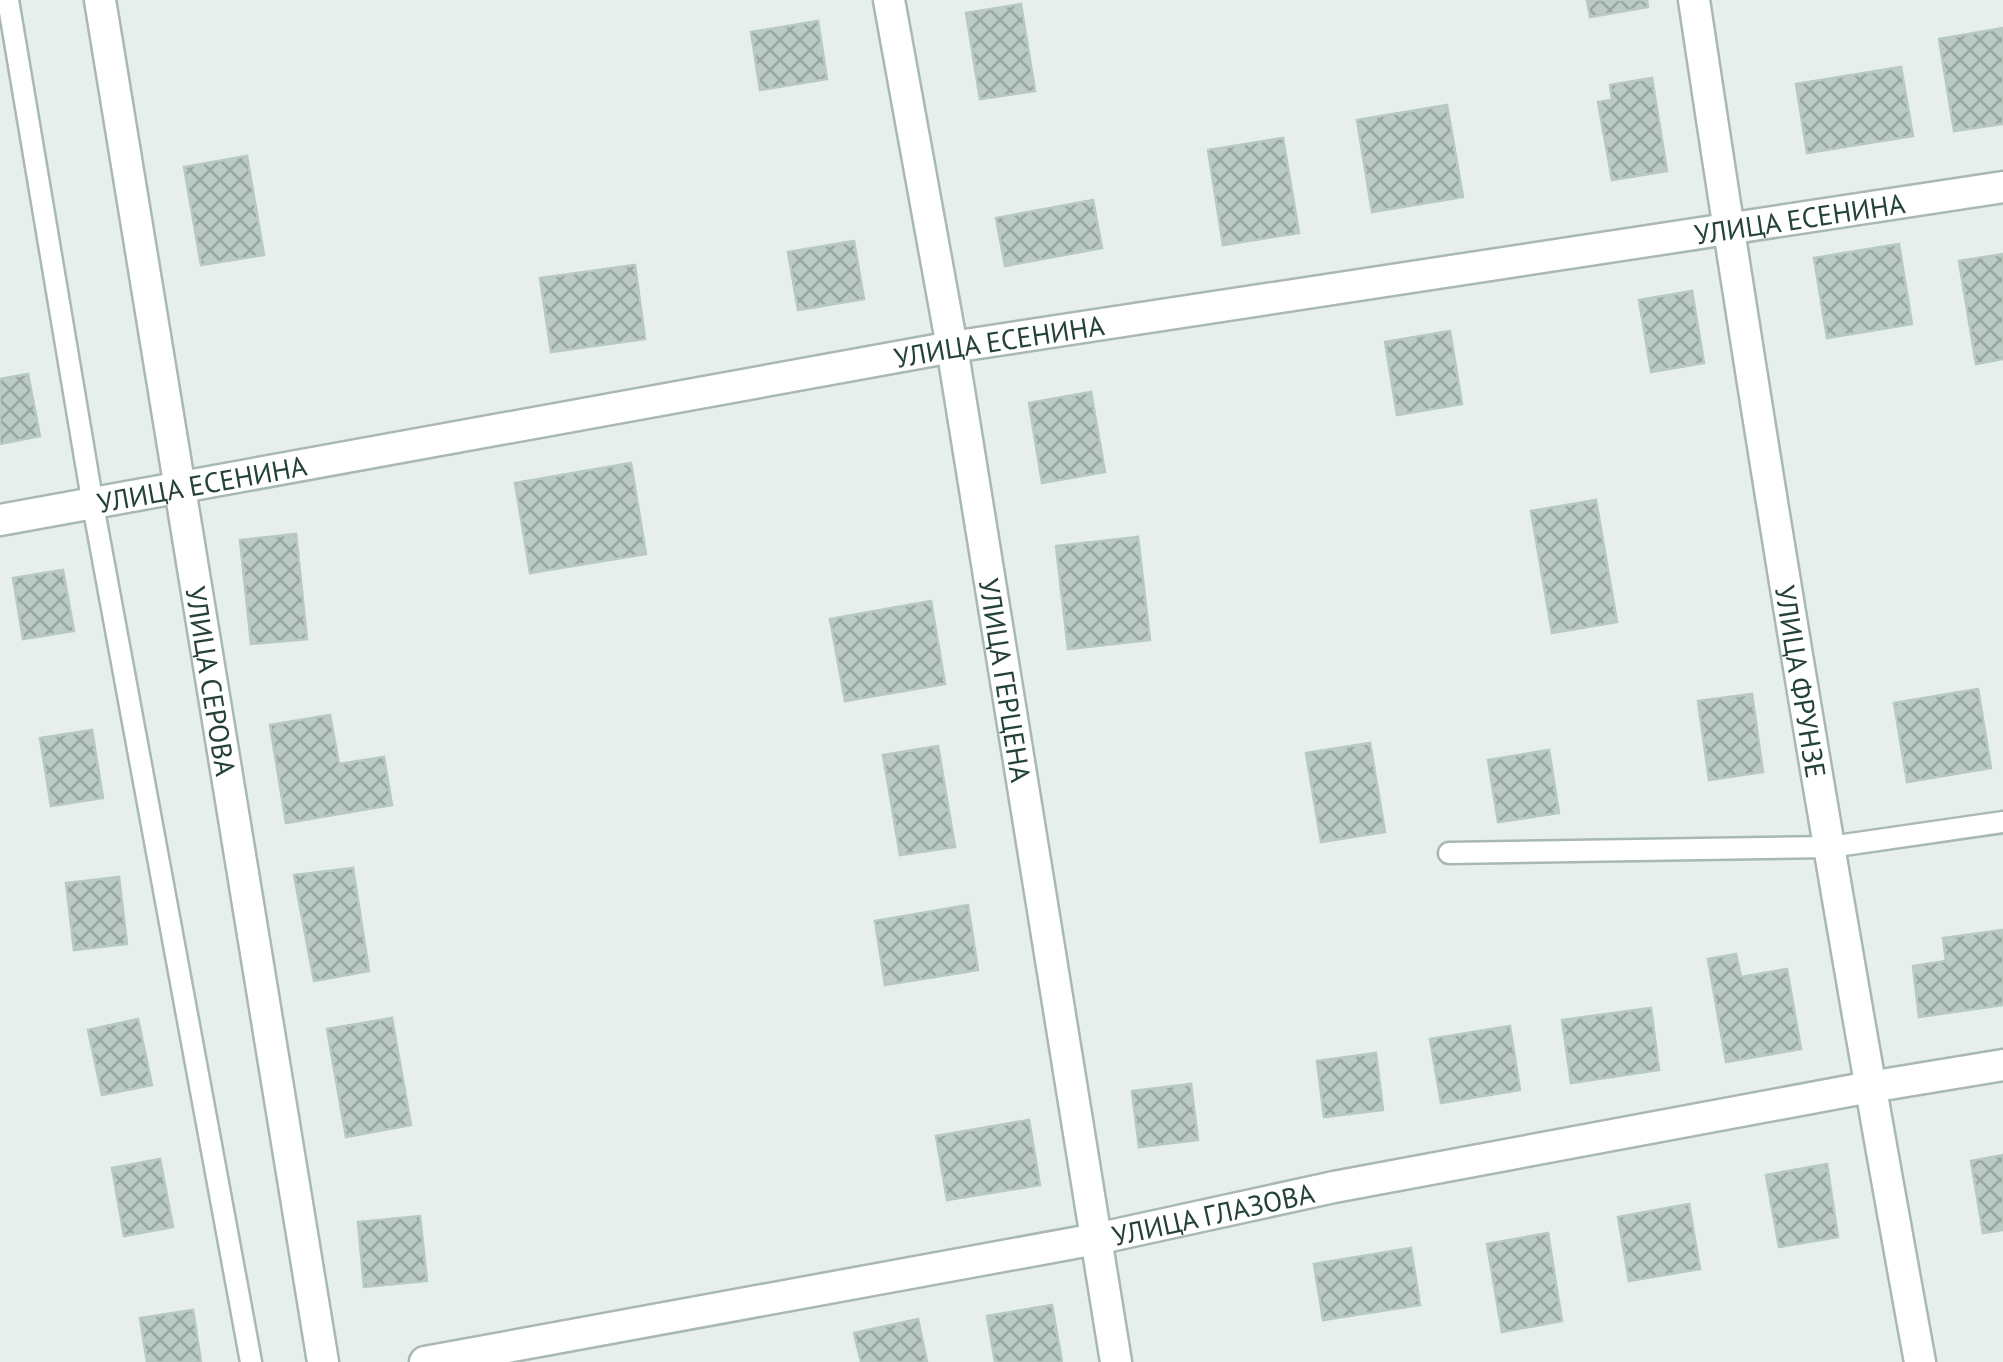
<svg xmlns="http://www.w3.org/2000/svg" width="2003" height="1362" font-family="'PT Sans',sans-serif">
<defs>
<pattern id="building-cross-hatch" width="8" height="8" patternUnits="userSpaceOnUse" patternTransform="scale(2.5)"><rect width="8" height="8" fill="#bbcac4"/><path d="M0 0l8 8M0 8l8-8" fill="none" stroke="#98a6a0"/></pattern>
</defs>
<rect width="100%" height="100%" fill="#e6efeb"/>
<g fill="url(#building-cross-hatch)" stroke="#b8c9c2" stroke-width="2.5">
<path d="M1587,0H1647L1648,7L1590,17Z"/>
<path d="M1021,4L1035,91L980,99L966,13Z"/>
<path d="M818,21L827,79L760,90L751,32Z"/>
<path d="M2003,28V124L1954,131L1939,39Z"/>
<path d="M1901,67L1913,136L1807,153L1796,84Z"/>
<path d="M1652,78L1667,171L1612,180L1598,102L1612,100L1610,85Z"/>
<path d="M1447,105L1463,197L1372,212L1357,120Z"/>
<path d="M1283,138L1299,233L1223,245L1208,150Z"/>
<path d="M247,156L264,255L201,265L184,167Z"/>
<path d="M1093,200L1102,248L1005,266L996,218Z"/>
<path d="M854,241L864,299L798,310L788,252Z"/>
<path d="M1899,244L1912,324L1827,338L1814,258Z"/>
<path d="M2003,254V359L1976,364L1959,261Z"/>
<path d="M635,265L645,339L551,352L540,278Z"/>
<path d="M1692,291L1704,363L1651,372L1639,300Z"/>
<path d="M1450,331L1462,404L1397,415L1385,342Z"/>
<path d="M28,374L40,436L0,444V379Z"/>
<path d="M1091,392L1105,472L1042,483L1029,403Z"/>
<path d="M631,463L646,554L530,573L515,483Z"/>
<path d="M1596,500L1617,622L1552,633L1531,511Z"/>
<path d="M296,534L307,639L251,644L240,540Z"/>
<path d="M1138,537L1150,640L1068,649L1056,546Z"/>
<path d="M63,570L74,631L23,639L13,578Z"/>
<path d="M931,601L945,684L845,701L830,619Z"/>
<path d="M1978,689L1991,768L1907,782L1894,703Z"/>
<path d="M1752,694L1763,772L1709,780L1698,701Z"/>
<path d="M330,715L339,764L384,757L392,805L286,823L270,725Z"/>
<path d="M92,730L103,798L51,806L40,738Z"/>
<path d="M1370,743L1385,832L1321,842L1306,753Z"/>
<path d="M938,746L955,847L900,855L883,755Z"/>
<path d="M1549,750L1559,813L1498,822L1488,760Z"/>
<path d="M353,868L369,971L314,981L294,875Z"/>
<path d="M119,877L127,944L74,950L66,883Z"/>
<path d="M968,905L978,970L885,985L875,921Z"/>
<path d="M2003,930V1005L1919,1017L1913,966L1946,961L1943,938Z"/>
<path d="M1736,954L1741,977L1787,969L1801,1049L1726,1062L1708,959Z"/>
<path d="M1651,1008L1659,1070L1571,1083L1562,1020Z"/>
<path d="M392,1018L411,1125L346,1137L327,1029Z"/>
<path d="M138,1019L152,1085L102,1095L88,1030Z"/>
<path d="M1510,1026L1520,1090L1441,1103L1430,1039Z"/>
<path d="M1376,1053L1383,1110L1324,1117L1317,1061Z"/>
<path d="M1191,1084L1198,1140L1139,1147L1132,1091Z"/>
<path d="M1029,1120L1040,1185L947,1200L936,1136Z"/>
<path d="M2003,1155V1230L1983,1233L1971,1161Z"/>
<path d="M160,1159L173,1227L124,1236L112,1168Z"/>
<path d="M1827,1164L1838,1237L1779,1247L1766,1175Z"/>
<path d="M1689,1204L1700,1269L1629,1281L1618,1217Z"/>
<path d="M420,1216L427,1281L364,1287L358,1222Z"/>
<path d="M1548,1233L1562,1321L1502,1332L1487,1244Z"/>
<path d="M1411,1248L1420,1305L1323,1320L1314,1264Z"/>
<path d="M1052,1305L1062,1362H995L987,1316Z"/>
<path d="M193,1310L201,1362H147L140,1318Z"/>
<path d="M918,1319L927,1362H861L854,1333Z"/>
</g>
<g fill="none" stroke-linecap="round" stroke-linejoin="round">
<defs>
<g id="lane">
<path d="M8,0L93,505L251,1362"/>
<path d="M1449,853L1830,847L2003,822"/>
</g>
<g id="street">
<path id="s1" d="M100,0L323,1362"/>
<path id="s2" d="M889,0L952,347L1116,1362"/>
<path id="s3" d="M1694,0C1762,455 1837,909 1920,1362"/>
<path id="s4" d="M0,520L952,347L2003,187"/>
<path id="s5" d="M425,1362L1096,1239L1334,1187L1870,1087L2003,1065"/>
</g>
</defs>
<use href="#lane" stroke="#a8b8b2" stroke-width="25"/>
<use href="#street" stroke="#a8b8b2" stroke-width="35"/>
<use href="#lane" stroke="#fff" stroke-width="20"/>
<use href="#street" stroke="#fff" stroke-width="30"/>
</g>
<g text-anchor="middle" dominant-baseline="central" stroke-width="10" stroke-linejoin="round" paint-order="stroke">
<g font-size="28" fill="#24423a" stroke="#f7fbf9">
<text stroke="none"><textPath href="#s4" startOffset="1825">УЛИЦА ЕСЕНИНА</textPath></text>
<text stroke="none"><textPath href="#s4" startOffset="1015">УЛИЦА ЕСЕНИНА</textPath></text>
<text stroke="none"><textPath href="#s4" startOffset="205">УЛИЦА ЕСЕНИНА</textPath></text>
<text stroke="none"><textPath href="#s2" startOffset="690">УЛИЦА ГЕРЦЕНА</textPath></text>
<text stroke="none"><textPath href="#s1" startOffset="690">УЛИЦА СЕРОВА</textPath></text>
<text stroke="none"><textPath href="#s3" startOffset="690">УЛИЦА ФРУНЗЕ</textPath></text>
<text stroke="none"><textPath href="#s5" startOffset="802">УЛИЦА ГЛАЗОВА</textPath></text>
</g>
</g>
</svg>
